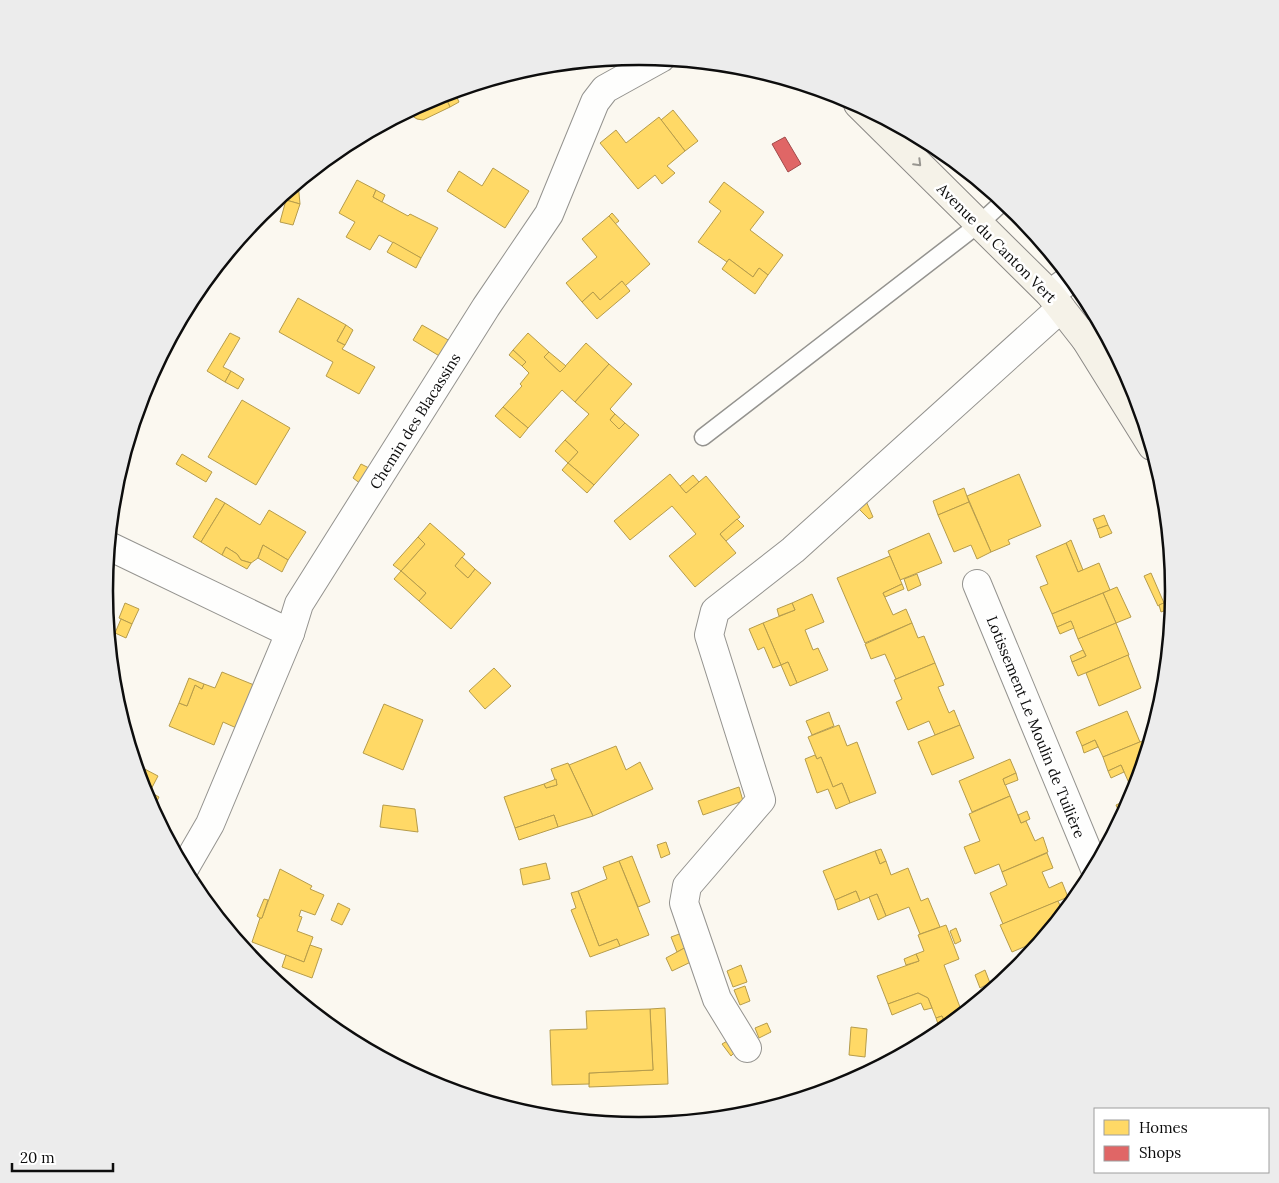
<svg xmlns="http://www.w3.org/2000/svg" width="1279" height="1183" font-family="Lora,serif">
<rect width="100%" height="100%" fill="#fbf8f0"/>
<g fill="#ffd966" stroke="#b69c4b">
<path d="M454,91L459,102L450,107L444,94Z"/>
<path d="M444,94L450,107L423,120L417,119L406,112L435,97Z"/>
<path d="M673,110L698,141L685,151L661,120Z"/>
<path d="M659,117L685,151L667,166L675,173L662,184L655,175L638,189L600,143L616,130L626,143Z"/>
<path d="M493,168L529,191L505,228L447,191L459,171L482,186Z"/>
<path d="M357,180L376,190L373,197L408,216L410,214L438,228L421,258L379,235L370,250L346,237L355,222L339,213Z"/>
<path d="M298,182L300,204L279,198Z"/>
<path d="M724,182L764,212L750,230L783,255L768,275L759,268L753,277L729,259L727,262L698,242L721,211L709,202Z"/>
<path d="M376,190L385,195L382,202L373,197Z"/>
<path d="M286,200L300,204L293,225L280,222Z"/>
<path d="M272,204L271,209L269,208L262,220L257,218Z"/>
<path d="M612,213L619,221L615,224L609,216Z"/>
<path d="M609,216L650,264L625,286L622,281L600,300L593,292L582,302L566,283L597,257L582,239Z"/>
<path d="M393,242L421,258L416,268L387,252Z"/>
<path d="M729,259L753,277L759,268L768,275L755,294L722,269Z"/>
<path d="M622,281L630,291L597,319L582,302L593,292L600,300Z"/>
<path d="M298,298L346,325L337,341L345,345L342,349L375,367L359,394L326,376L333,362L279,332Z"/>
<path d="M346,325L353,330L345,345L337,341Z"/>
<path d="M422,325L450,341L441,357L413,340Z"/>
<path d="M230,333L240,338L223,367L231,371L225,382L207,371Z"/>
<path d="M528,333L549,352L544,357L560,372L586,343L609,364L575,402L562,390L528,428L503,407L522,386L520,384L529,373L522,366L526,362L513,350Z"/>
<path d="M513,350L526,362L522,366L509,355Z"/>
<path d="M549,352L566,366L560,372L544,357Z"/>
<path d="M609,364L632,384L610,409L615,414L610,420L619,429L625,423L639,435L594,485L568,463L578,452L565,440L589,414L575,402Z"/>
<path d="M231,371L244,379L238,389L225,382Z"/>
<path d="M242,400L290,428L256,485L208,457Z"/>
<path d="M503,407L528,428L520,438L495,416Z"/>
<path d="M615,414L625,423L619,429L610,420Z"/>
<path d="M565,440L578,452L568,463L555,451Z"/>
<path d="M182,454L212,472L206,482L176,464Z"/>
<path d="M568,463L594,485L587,493L562,470Z"/>
<path d="M361,464L371,469L361,484L353,478Z"/>
<path d="M670,474L686,493L706,476L740,517L720,534L736,553L695,587L669,556L696,534L672,506L630,540L614,521Z"/>
<path d="M1019,474L1041,526L1008,540L1010,544L991,552L967,496Z"/>
<path d="M693,475L699,482L686,493L680,486Z"/>
<path d="M964,488L969,502L938,515L933,501Z"/>
<path d="M216,498L225,503L201,542L193,537Z"/>
<path d="M866,501L873,517L869,519L858,508Z"/>
<path d="M969,502L991,552L977,559L971,545L954,552L938,515Z"/>
<path d="M225,503L260,525L269,510L306,532L288,560L263,545L258,558L251,563L241,560L237,554L226,547L222,555L201,542Z"/>
<path d="M1104,515L1108,525L1097,529L1093,519Z"/>
<path d="M737,519L744,526L726,541L720,534Z"/>
<path d="M430,523L465,554L455,566L468,578L475,569L491,583L451,629L419,601L426,593L401,571L425,544L418,537Z"/>
<path d="M1108,525L1112,533L1100,538L1097,529Z"/>
<path d="M929,533L942,563L900,580L888,551Z"/>
<path d="M418,537L425,544L401,571L393,565Z"/>
<path d="M1071,540L1083,570L1078,572L1066,543Z"/>
<path d="M1066,543L1078,572L1099,563L1110,590L1052,614L1040,587L1048,584L1036,556Z"/>
<path d="M263,545L288,560L282,572L258,558Z"/>
<path d="M226,547L237,554L241,560L251,563L247,569L222,555Z"/>
<path d="M890,556L902,584L883,593L893,615L906,609L912,623L865,643L837,578Z"/>
<path d="M462,557L475,569L468,578L455,566Z"/>
<path d="M401,571L426,593L419,601L394,579Z"/>
<path d="M1151,573L1164,603L1158,606L1144,576Z"/>
<path d="M917,574L921,585L908,591L904,579Z"/>
<path d="M902,584L904,589L885,597L883,593Z"/>
<path d="M1117,587L1131,617L1116,623L1103,593Z"/>
<path d="M1103,593L1116,623L1078,639L1071,621L1057,627L1052,614Z"/>
<path d="M812,594L824,622L805,630L813,650L818,648L828,670L797,683L788,662L781,665L763,623L795,610L792,603Z"/>
<path d="M1166,602L1169,609L1161,612L1159,605Z"/>
<path d="M125,603L139,609L132,624L119,618Z"/>
<path d="M792,603L795,610L779,616L777,609Z"/>
<path d="M121,619L132,624L126,638L115,633Z"/>
<path d="M1071,621L1074,628L1060,634L1057,627Z"/>
<path d="M763,623L781,665L773,668L764,647L758,650L749,629Z"/>
<path d="M912,623L918,638L924,636L935,663L896,679L885,654L871,659L865,644Z"/>
<path d="M1116,623L1129,655L1078,676L1072,662L1086,656L1078,639Z"/>
<path d="M1083,650L1086,656L1072,662L1070,656Z"/>
<path d="M1128,655L1141,688L1099,706L1086,673Z"/>
<path d="M788,662L797,683L790,686L781,665Z"/>
<path d="M935,663L944,685L938,687L949,713L954,710L960,725L935,735L929,721L908,730L896,702L902,699L894,680Z"/>
<path d="M494,668L511,686L485,709L469,691Z"/>
<path d="M222,672L259,687L241,730L223,722L214,745L169,726L179,703L187,706L195,685L202,689L204,684L215,688Z"/>
<path d="M189,678L204,684L202,689L195,685L187,706L179,703Z"/>
<path d="M384,704L423,720L403,770L363,753Z"/>
<path d="M1127,711L1140,742L1103,757L1095,740L1082,746L1076,732Z"/>
<path d="M829,712L834,726L812,735L806,721Z"/>
<path d="M839,725L847,746L857,742L876,793L850,803L842,783L833,787L821,757L817,759L808,737Z"/>
<path d="M960,725L974,758L932,775L918,742Z"/>
<path d="M1152,737L1139,779L1129,783L1121,765L1108,771L1103,757Z"/>
<path d="M1095,740L1098,747L1084,753L1082,746Z"/>
<path d="M616,746L626,770L640,762L653,789L593,816L569,765Z"/>
<path d="M815,755L817,759L821,757L833,787L842,783L850,803L836,809L828,789L817,793L805,759Z"/>
<path d="M1010,759L1016,773L1003,779L1010,796L972,812L959,781Z"/>
<path d="M568,763L593,816L558,827L554,815L515,828L504,797L544,784L546,788L557,785L551,769Z"/>
<path d="M1121,765L1124,772L1111,778L1108,771Z"/>
<path d="M139,766L158,776L146,799L137,770Z"/>
<path d="M1016,773L1018,780L1005,785L1003,779Z"/>
<path d="M556,779L557,785L546,788L544,784Z"/>
<path d="M1138,779L1139,780L1134,796L1129,783Z"/>
<path d="M739,787L743,801L703,815L698,801Z"/>
<path d="M150,792L159,797L154,807L150,805L146,799Z"/>
<path d="M1010,796L1021,823L1026,821L1035,841L1043,837L1048,852L1002,872L999,864L975,874L964,847L980,841L969,814Z"/>
<path d="M1133,797L1122,819L1116,805Z"/>
<path d="M383,805L415,809L418,832L380,827Z"/>
<path d="M1027,811L1030,819L1021,823L1018,815Z"/>
<path d="M554,815L558,827L519,840L515,828Z"/>
<path d="M666,842L670,854L661,858L657,845Z"/>
<path d="M881,849L886,861L880,864L875,851Z"/>
<path d="M875,851L880,864L886,861L891,875L908,868L921,901L928,898L940,927L920,934L909,907L886,916L877,894L860,901L856,891L835,900L823,871Z"/>
<path d="M1047,853L1053,868L1042,872L1049,888L1062,882L1068,897L1003,924L990,893L1007,885L1002,872Z"/>
<path d="M632,856L650,902L638,907L619,861Z"/>
<path d="M619,861L649,935L620,946L617,939L599,946L578,891L607,879L603,867Z"/>
<path d="M546,863L550,879L523,885L520,869Z"/>
<path d="M280,869L312,886L310,889L324,895L315,915L301,910L299,916L302,917L297,931L313,937L304,962L252,942L260,918H262Z"/>
<path d="M578,891L599,946L617,939L620,946L590,957L571,910L576,908L571,893Z"/>
<path d="M856,891L860,901L838,910L835,900Z"/>
<path d="M877,894L886,916L878,920L869,897Z"/>
<path d="M264,899L268,900L262,918H260L257,916Z"/>
<path d="M1058,901L1064,914L1043,939L1012,952L1000,925Z"/>
<path d="M338,903L350,909L342,925L331,920Z"/>
<path d="M946,925L959,959L944,965L963,1015L947,1028L942,1016L936,1018L928,998L918,993L888,1004L877,976L919,961L916,954L924,951L918,935Z"/>
<path d="M956,928L961,941L955,944L950,931Z"/>
<path d="M685,932L690,945L677,952L671,937Z"/>
<path d="M1043,939L1036,948L1035,949L1033,944Z"/>
<path d="M310,945L322,949L312,978L282,967L286,955L304,962Z"/>
<path d="M690,945L695,960L672,971L666,958Z"/>
<path d="M916,954L919,961L906,965L904,959Z"/>
<path d="M741,965L747,982L733,987L727,971Z"/>
<path d="M985,970L990,983L980,988L975,975Z"/>
<path d="M745,986L750,1001L740,1005L734,990Z"/>
<path d="M918,993L928,998L932,1008L924,1010L921,1003L892,1015L888,1004Z"/>
<path d="M665,1008L668,1084L589,1087V1073L653,1070L650,1009Z"/>
<path d="M650,1009L653,1070L589,1073V1084L552,1085L550,1030L587,1029L586,1011Z"/>
<path d="M942,1016L947,1028L941,1033L936,1018Z"/>
<path d="M767,1023L771,1032L759,1038L755,1028Z"/>
<path d="M851,1027L867,1029L865,1057L849,1055Z"/>
<path d="M729,1040L734,1053L731,1056L722,1044Z"/>
</g>
<path fill="#e06666" stroke="#a14b4b" d="M785,137L801,164L788,172L772,144Z"/>
<g fill="none" stroke-linecap="round" stroke-linejoin="round">
<defs>
<path id="lane" d="M703,437L979,224L1004,201"/>
<g id="street">
<path d="M1050,294L1072,278"/>
<path d="M1086,340L1102,327"/>
<path d="M109,546L290,633L299,604L486,307L549,214L595,102L605,89L661,58"/>
<path d="M977,584L1095,869"/>
<path d="M184,869L210,824L290,633"/>
<path d="M747,1048L717,999L684,903L687,886L761,800L709,635L715,611L793,550L1061,308"/>
</g>
<path id="secondary" d="M858,104L1050,294L1086,340L1152,446"/>
</defs>
<use href="#lane" stroke="#94938f" stroke-width="19"/>
<use href="#street" stroke="#94938f" stroke-width="30"/>
<use href="#secondary" stroke="#8b8986" stroke-width="30"/>
<use href="#lane" stroke="#fefefd" stroke-width="16"/>
<use href="#street" stroke="#fefefd" stroke-width="28"/>
<use href="#secondary" stroke="#f5f2e8" stroke-width="28"/>
</g>
<defs><path id="oneway-chevron" d="M-2-3.5L2.5 0L-2 3.5" fill="none" stroke-width="1.6" stroke-linecap="round" stroke-linejoin="round" transform="scale(1.25)"/></defs>
<use stroke="#989690" href="#oneway-chevron" transform="translate(918 163) rotate(45)"/>
<g text-anchor="middle" dominant-baseline="central" stroke-width="5" stroke-linejoin="round" paint-order="stroke">
<g font-size="15" fill="#0d0d0d" stroke="#fff">
<text transform="translate(997 243) rotate(45)">Avenue du Canton Vert</text>
<text transform="translate(415 421) rotate(-58)">Chemin des Blacassins</text>
<text transform="translate(1036 727) rotate(68)">Lotissement Le Moulin de Tuilière</text>
</g>
</g>
<path d="M0 0H1279V1183H0ZM113 591a526 526 0 1 1 1052 0a526 526 0 1 1-1052 0Z" fill="#ececec" fill-rule="evenodd"/>
<path fill="none" stroke="#0d0d0d" stroke-width="2.5" d="M113 591a526 526 0 1 1 1052 0a526 526 0 1 1-1052 0Z"/>
<rect x="1094" y="1108" width="175" height="65" fill="#ffffff" stroke="#9e9e9e"/>
<rect x="1104" y="1120" width="25" height="15" fill="#ffd966" stroke="#9e9e9e"/>
<text x="1139" y="1133" font-size="15" fill="#0d0d0d">Homes</text>
<rect x="1104" y="1146" width="25" height="15" fill="#e06666" stroke="#9e9e9e"/>
<text x="1139" y="1158" font-size="15" fill="#0d0d0d">Shops</text>
<path d="M12 1163v8h101v-8" fill="none" stroke="#0d0d0d" stroke-width="2.5"/>
<text x="20" y="1163" font-size="15" fill="#0d0d0d" stroke="#ffffff" stroke-width="4" paint-order="stroke">20 m</text>
</svg>
